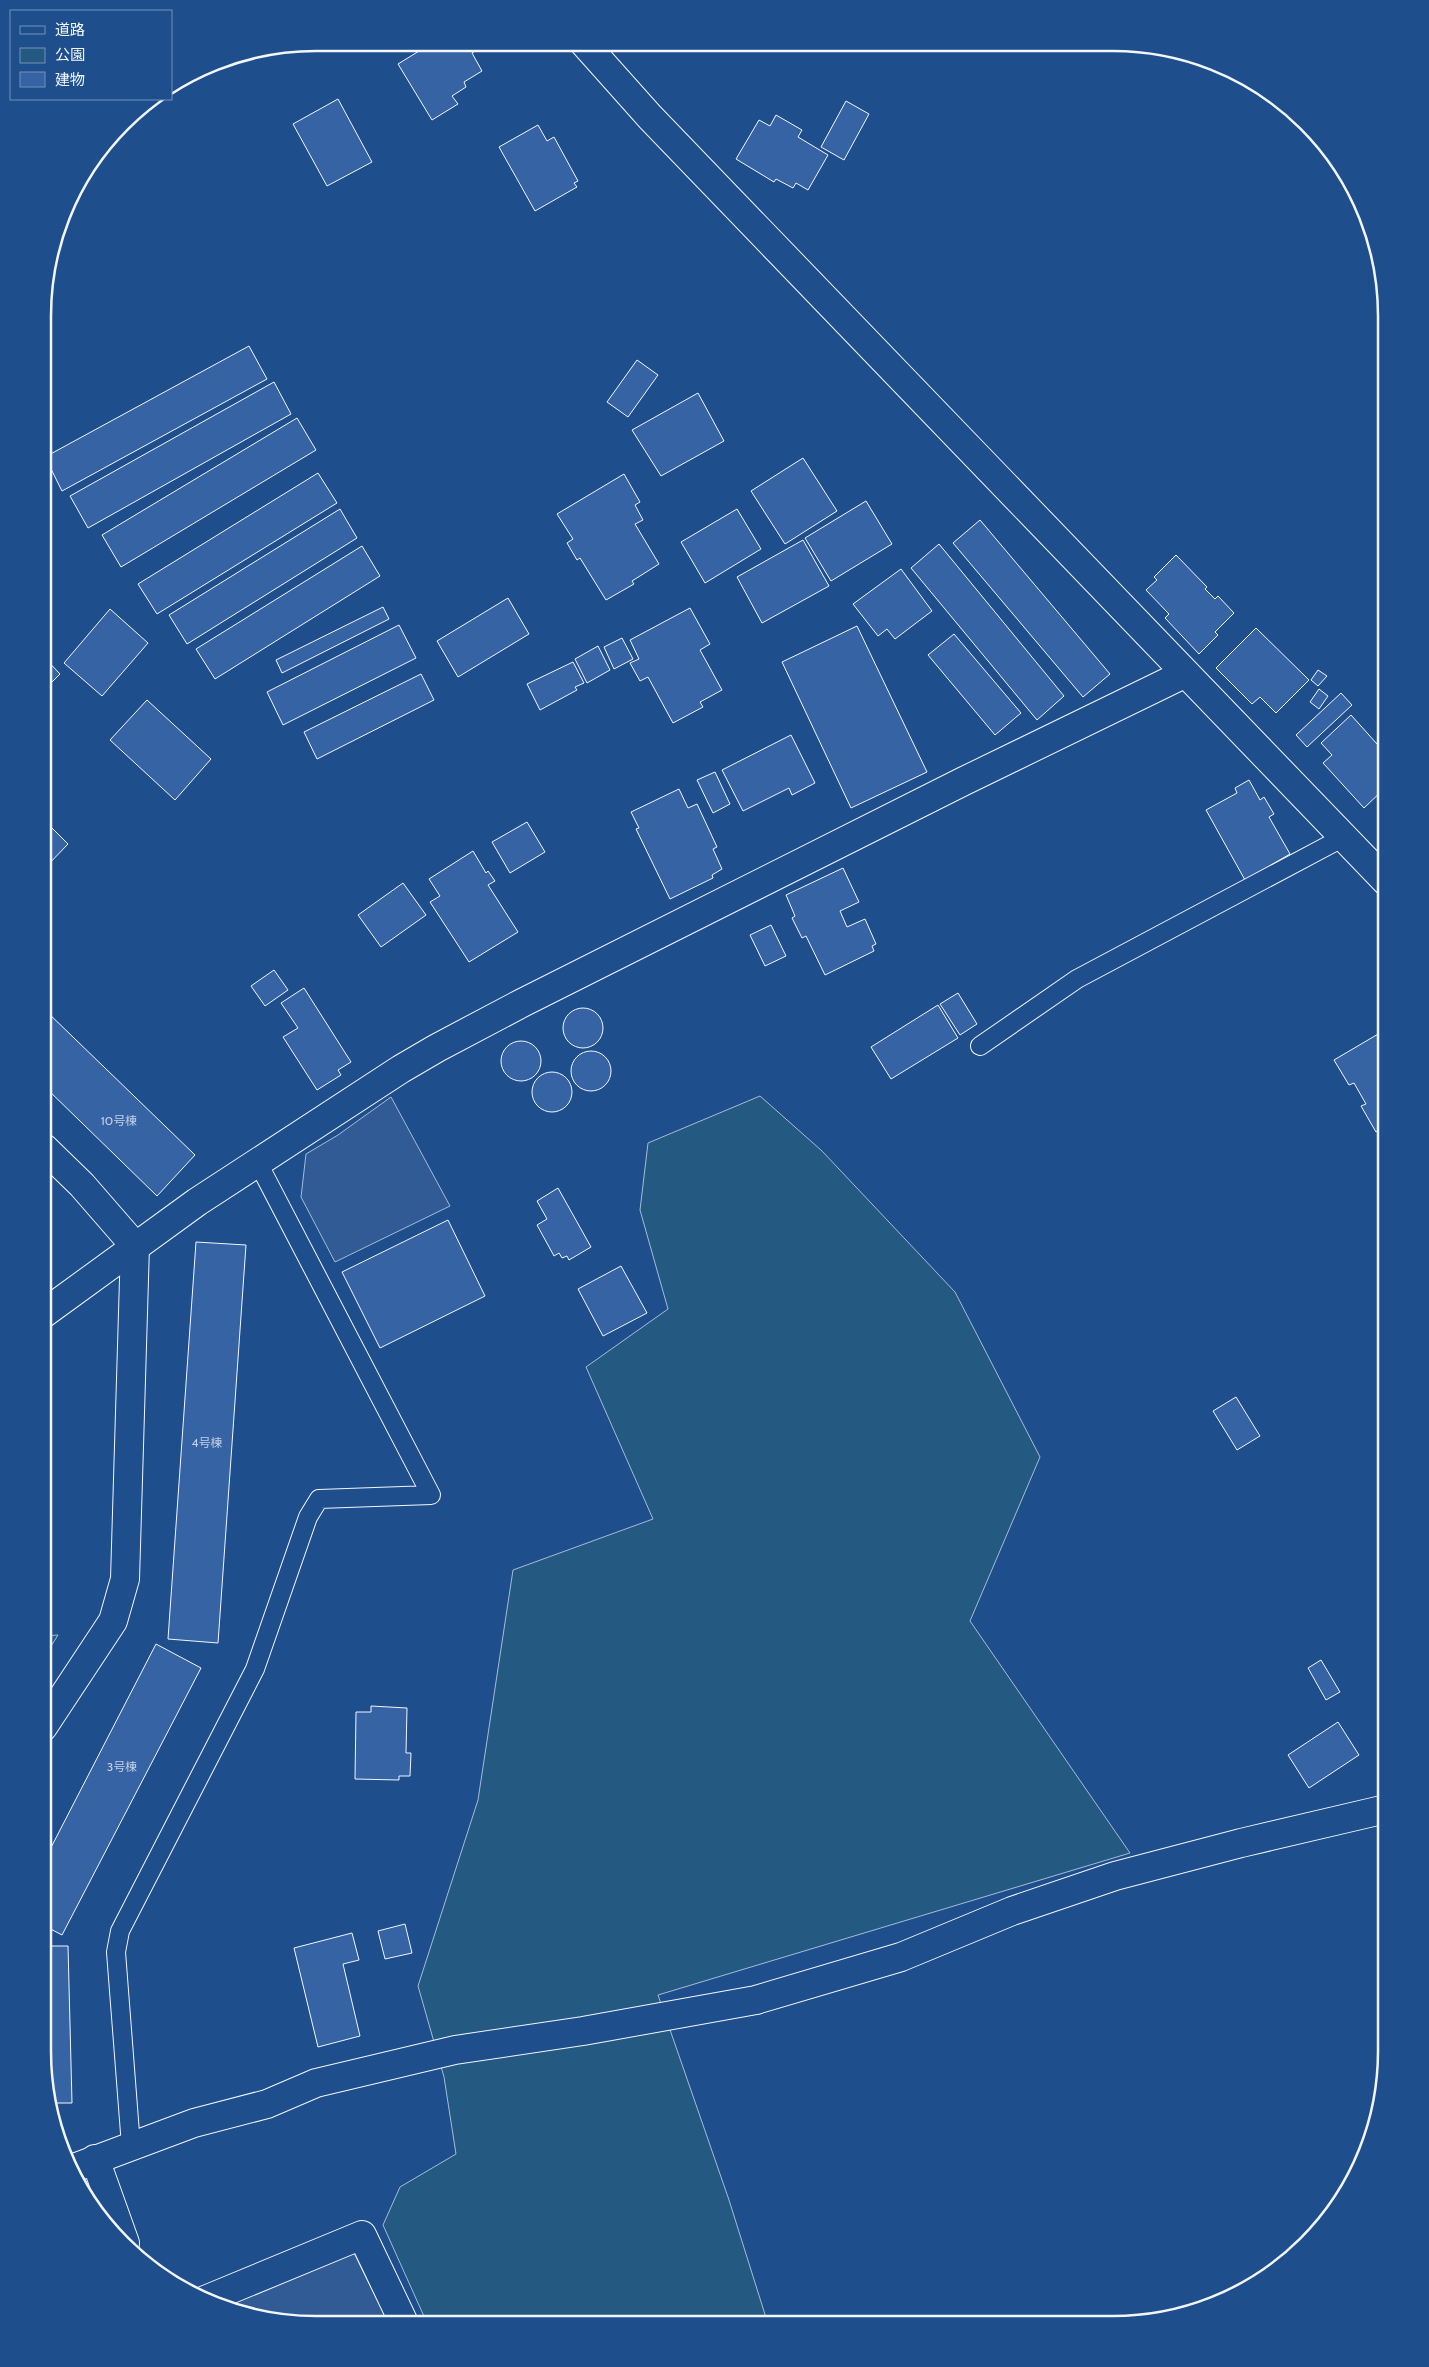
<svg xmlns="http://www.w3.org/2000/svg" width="1429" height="2367" font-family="Cabin,'Noto Sans JP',sans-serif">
<rect width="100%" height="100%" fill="#1f4e8c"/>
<g fill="#245a82" stroke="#a8bbd7">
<path d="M760,1096L822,1151L955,1292L1040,1457L970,1621L1130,1853L658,1995L729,2200L768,2324L427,2323L383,2225L400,2187L456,2154L444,2077L418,1986L478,1800L513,1570L653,1519L586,1367L668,1309L640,1210L648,1143Z"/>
<path d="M58,1635L43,1659V1636Z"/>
</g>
<g fill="#305b95" stroke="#a8bbd7">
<path d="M391,1097L450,1206L335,1262L301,1197L306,1154L338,1135Z"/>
<path d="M354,2253L388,2322H281L223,2307Z"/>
</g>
<g fill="#3563a3" stroke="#f2f6ff">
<path d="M432,43H472L477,50L472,53L482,71L464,82L466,87L452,96L458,104L432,120L398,64Z"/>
<path d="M338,99L372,162L327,186L293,124Z"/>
<path d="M846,101L869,114L844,160L821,147Z"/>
<path d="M776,115L802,130L798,137L828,155L808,190L796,183L793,188L776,179L774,182L736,159L759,120L770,126Z"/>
<path d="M538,125L547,141L554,137L578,181L574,183L577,187L535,211L499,147Z"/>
<path d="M249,346L267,379L62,491L45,457Z"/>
<path d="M637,360L658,375L628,417L607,402Z"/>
<path d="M274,382L291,414L88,528L70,496Z"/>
<path d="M698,393L724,441L661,476L632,430Z"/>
<path d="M297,418L316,450L121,567L102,535Z"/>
<path d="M803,458L837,511L785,544L751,491Z"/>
<path d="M318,473L337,503L157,614L138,584Z"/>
<path d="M624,474L640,502L635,505L643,520L635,524L659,564L632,581L634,584L606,600L580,558L577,560L567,543L573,539L557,514Z"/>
<path d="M866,501L892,544L831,581L805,538Z"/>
<path d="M340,509L357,538L187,644L169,615Z"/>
<path d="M737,509L761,549L705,583L681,542Z"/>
<path d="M980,520L1110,674L1083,697L953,543Z"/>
<path d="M803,540L829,586L762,623L737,577Z"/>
<path d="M939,544L1064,696L1037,720L911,568Z"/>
<path d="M362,546L380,576L215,679L196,649Z"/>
<path d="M1176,555L1207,587L1205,589L1215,599L1218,596L1234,613L1215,632L1218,635L1199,654L1165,618L1169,614L1146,590L1157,580L1154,577Z"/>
<path d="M901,569L932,611L895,639L887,629L878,636L853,604Z"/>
<path d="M508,598L529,634L458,677L437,641Z"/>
<path d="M383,607L389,619L282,673L276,660Z"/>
<path d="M690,608L710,644L700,650L722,690L700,702L703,707L673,723L648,677L640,681L630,663L639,659L630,640Z"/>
<path d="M110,609L148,643L102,696L64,663Z"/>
<path d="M399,625L416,658L283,725L267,692Z"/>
<path d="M857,626L927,772L851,808L782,662Z"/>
<path d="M1256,628L1309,680L1276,713L1260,697L1252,704L1216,668Z"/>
<path d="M954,634L1021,713L995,735L928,655Z"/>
<path d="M622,638L633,659L614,669L604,647Z"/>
<path d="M598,646L610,670L587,683L575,659Z"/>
<path d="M44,657L60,674L46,688L44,686Z"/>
<path d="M573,662L584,683L575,687L577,690L540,710L527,684Z"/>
<path d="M1318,670L1327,676L1318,686L1311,680Z"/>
<path d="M421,674L434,700L317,759L304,732Z"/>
<path d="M1319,689L1328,696L1319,709L1310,702Z"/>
<path d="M1341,693L1352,705L1307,747L1296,735Z"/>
<path d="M147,700L211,759L175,800L110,740Z"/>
<path d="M1351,715L1386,754V787L1364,808L1323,763L1332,755L1321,743Z"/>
<path d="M791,735L815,783L792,795L789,788L743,811L722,770Z"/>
<path d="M715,772L730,804L713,813L697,780Z"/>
<path d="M1249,780L1260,800L1264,797L1274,814L1269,817L1290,854L1245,880L1206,810L1237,793L1235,788Z"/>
<path d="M679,789L688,808L697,804L717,847L713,849L722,869L712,875L713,878L670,899L636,829L639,828L631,812Z"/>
<path d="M44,820L68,844L44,869Z"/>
<path d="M527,822L545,852L510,873L492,842Z"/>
<path d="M473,851L486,873L488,871L495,881L488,885L518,932L469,962L430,902L440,896L429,879Z"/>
<path d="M843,868L859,902L840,911L847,927L865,919L876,944L872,946L874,951L825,975L806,936L802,938L792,918L795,916L786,895Z"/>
<path d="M403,883L426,915L381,947L358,915Z"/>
<path d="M771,925L786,956L765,966L750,935Z"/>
<path d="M274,970L288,990L265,1006L251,986Z"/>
<path d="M304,988L351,1062L338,1070L341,1075L317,1090L283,1037L298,1028L281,1003Z"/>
<path d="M958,993L977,1024L960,1035L940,1004Z"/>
<path d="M938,1005L958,1038L891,1079L871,1047Z"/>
<circle cx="583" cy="1028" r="20"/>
<path d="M44,1009L195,1155L157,1196L44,1086Z"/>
<path d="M1385,1030L1386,1126L1376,1132L1361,1106L1366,1104L1354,1083L1349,1085L1334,1060Z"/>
<circle cx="521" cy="1061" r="20"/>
<circle cx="591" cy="1071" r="20"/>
<circle cx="552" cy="1092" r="20"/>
<path d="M558,1188L591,1247L569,1260L567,1256L562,1258L559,1253L554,1256L537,1225L547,1219L537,1201Z"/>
<path d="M448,1220L485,1296L380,1348L342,1272Z"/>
<path d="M196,1242L246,1245L218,1643L168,1639Z"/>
<path d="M621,1266L647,1313L603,1336L578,1289Z"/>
<path d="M1236,1397L1260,1436L1237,1450L1213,1411Z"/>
<path d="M156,1644L201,1668L62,1935L43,1925V1863Z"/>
<path d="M1321,1660L1340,1692L1326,1700L1308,1668Z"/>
<path d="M371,1706L407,1708L406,1753H411L410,1776H399V1780L355,1779L356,1712H371Z"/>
<path d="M1338,1722L1359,1755L1309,1788L1288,1755Z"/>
<path d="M405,1924L412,1953L385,1959L378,1931Z"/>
<path d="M352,1933L359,1960L343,1964L360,2036L318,2047L294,1948Z"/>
<path d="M43,1946H68L72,2103H53L42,2050Z"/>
</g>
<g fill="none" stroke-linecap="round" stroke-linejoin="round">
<defs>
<g id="lane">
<path d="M980,1046L1077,979L1344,837"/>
<path d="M131,2146L116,1952L120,1931L255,1669L308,1517L319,1499L431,1495L258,1163"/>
</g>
<g id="street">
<path d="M584,43L650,117L1386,881"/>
<path d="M43,1314L197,1202L401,1069L437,1048L522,1003L964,781L1184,674"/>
<path d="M43,1727L113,1621L125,1579L135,1246L82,1185L44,1148"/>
<path d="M95,2159L125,2243"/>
<path d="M71,2169L194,2123L267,2104L316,2083L455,2050L583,2031L756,2000L901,1957L1012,1911L1115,1876L1241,1843L1386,1809"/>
<path d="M205,2300L362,2235L404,2323"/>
</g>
</defs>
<use href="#lane" stroke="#f2f6ff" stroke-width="20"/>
<use href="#street" stroke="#f2f6ff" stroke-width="30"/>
<use href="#lane" stroke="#1f4e8c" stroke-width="18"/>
<use href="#street" stroke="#1f4e8c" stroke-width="28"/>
</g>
<g text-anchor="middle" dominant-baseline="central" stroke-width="4" stroke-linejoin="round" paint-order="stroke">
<g font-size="12" fill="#c3d1e8">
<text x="119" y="1120">10号棟</text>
<text x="207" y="1442">4号棟</text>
<text x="122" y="1766">3号棟</text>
</g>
</g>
<path d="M0 0H1429V2367H0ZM316 51H1113A265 265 0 0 1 1378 316V2051A265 265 0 0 1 1113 2316H316A265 265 0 0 1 51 2051V316A265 265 0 0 1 316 51Z" fill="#1f4e8c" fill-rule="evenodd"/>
<path fill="none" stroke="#f2f6ff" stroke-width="2.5" d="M316 51H1113A265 265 0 0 1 1378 316V2051A265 265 0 0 1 1113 2316H316A265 265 0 0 1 51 2051V316A265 265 0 0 1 316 51Z"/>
<rect x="10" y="10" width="162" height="90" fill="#1f4e8c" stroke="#7391ba"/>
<rect x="20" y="26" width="25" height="8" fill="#1f4e8c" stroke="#7391ba"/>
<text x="55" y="35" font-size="15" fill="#f2f6ff">道路</text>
<rect x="20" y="48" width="25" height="15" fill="#245a82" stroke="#7391ba"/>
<text x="55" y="60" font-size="15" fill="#f2f6ff">公園</text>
<rect x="20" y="72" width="25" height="15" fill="#3563a3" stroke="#7391ba"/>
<text x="55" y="85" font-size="15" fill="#f2f6ff">建物</text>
</svg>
